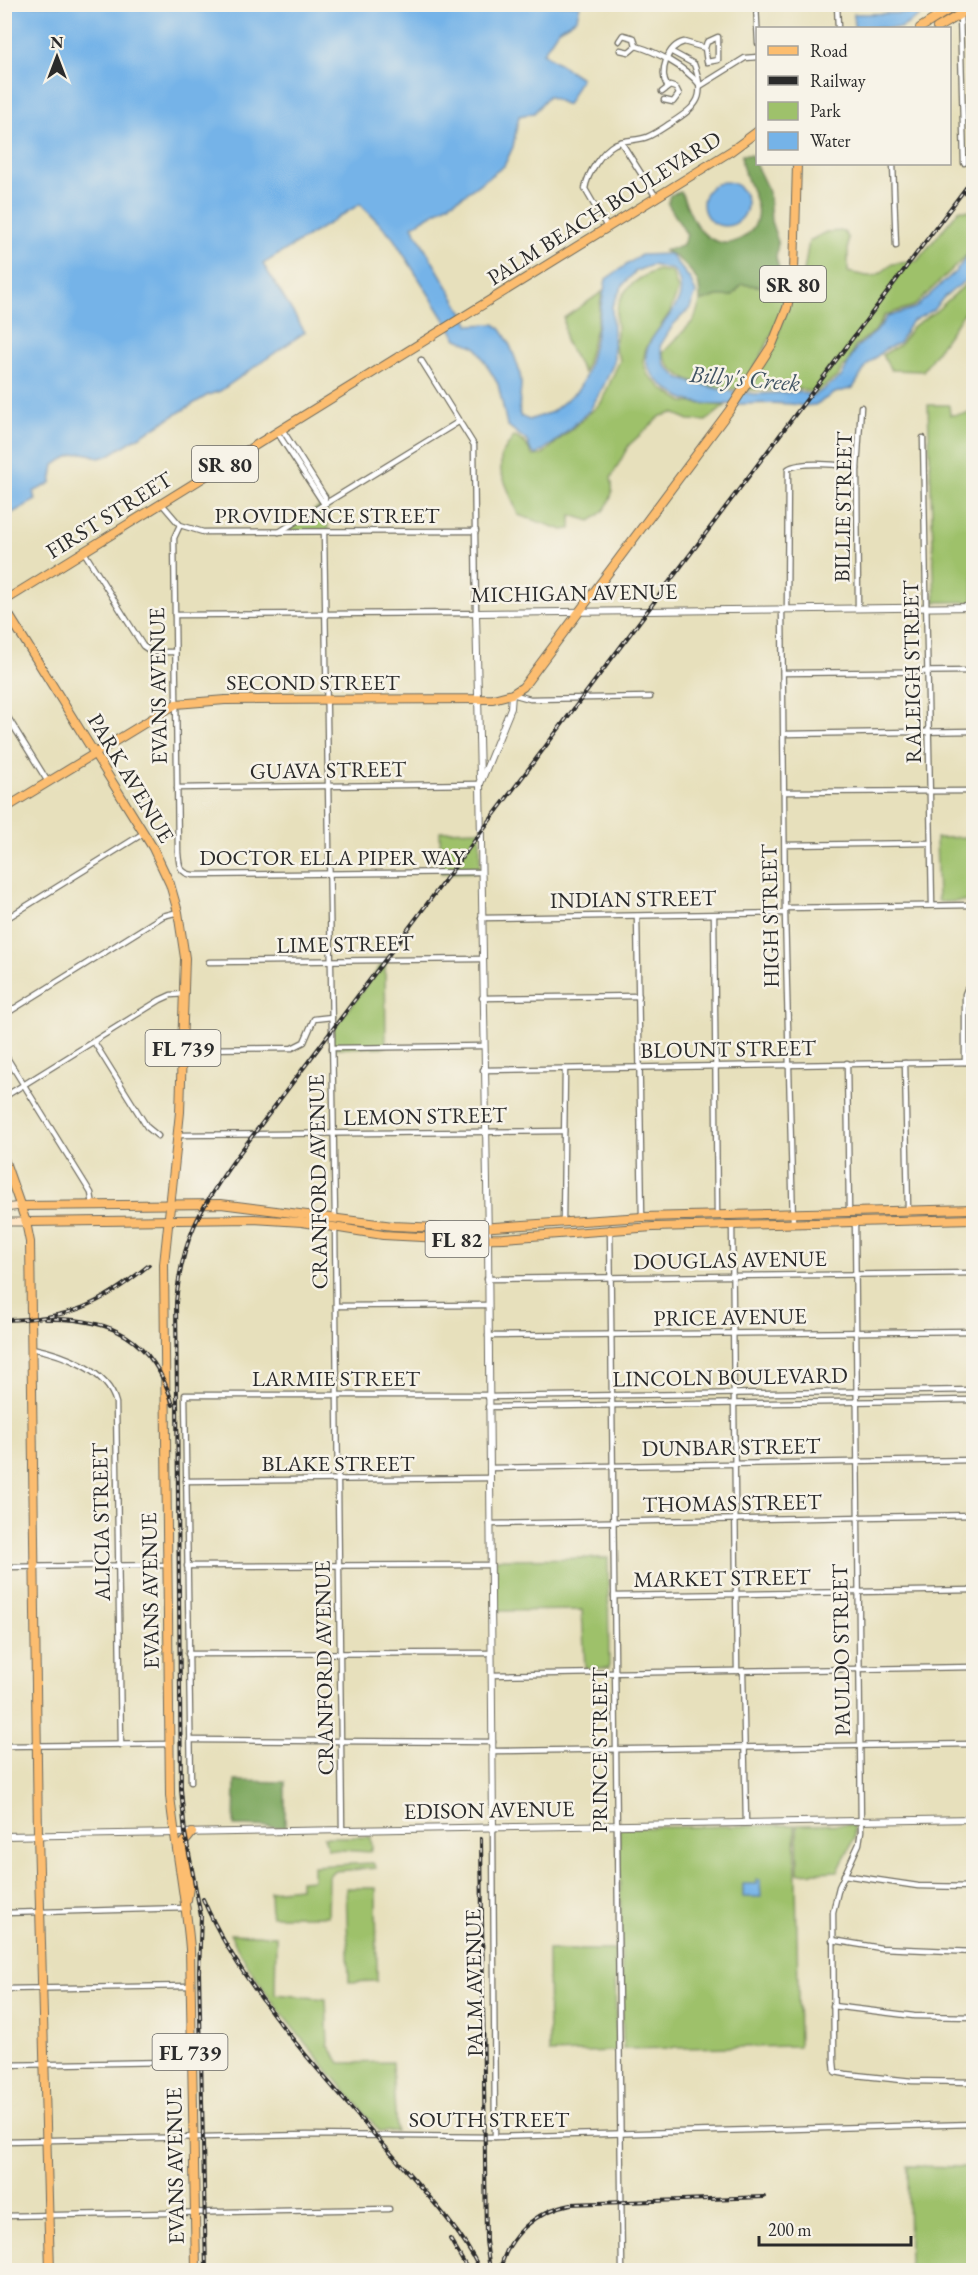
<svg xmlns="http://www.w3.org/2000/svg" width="978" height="2275" font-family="'EB Garamond',serif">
<rect width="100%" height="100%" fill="#f7f3e8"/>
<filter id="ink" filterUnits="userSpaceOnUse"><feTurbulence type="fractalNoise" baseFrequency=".0167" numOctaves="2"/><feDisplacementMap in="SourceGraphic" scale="12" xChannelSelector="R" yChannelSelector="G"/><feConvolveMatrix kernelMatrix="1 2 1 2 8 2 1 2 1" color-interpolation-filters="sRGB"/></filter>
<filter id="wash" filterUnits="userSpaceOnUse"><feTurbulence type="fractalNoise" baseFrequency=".008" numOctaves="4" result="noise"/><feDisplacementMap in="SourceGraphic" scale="24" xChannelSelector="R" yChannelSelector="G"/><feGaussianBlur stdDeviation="1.35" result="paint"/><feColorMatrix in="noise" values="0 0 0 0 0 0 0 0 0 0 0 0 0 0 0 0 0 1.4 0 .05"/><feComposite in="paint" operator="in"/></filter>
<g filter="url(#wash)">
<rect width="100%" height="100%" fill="#e7e0bc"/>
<g fill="#9ec16b" stroke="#64764b" stroke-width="1.5">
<path d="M959,210L973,211V246L965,257L914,306L885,315L875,331L855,346L848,364L842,367L838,376L814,393L800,389L747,390L774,346L795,284L802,283L809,241L826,232L843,231L848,237V272C873,277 872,281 892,264L917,261Z"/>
<path d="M658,270L672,272L678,290L670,312L646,347L643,362L648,375L664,390L683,402L725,406L706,421L689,420L673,413L661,416L629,445L611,478C616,497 606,512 590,521L571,515V529L563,530L518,515L501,472V456L514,436L525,443L533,456L542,455L601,403L620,360C619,355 615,352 615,347C615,341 618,335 617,328C612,297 630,280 658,270Z"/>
<path d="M973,278V300L923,371L891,370L882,355L900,345L912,327L935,312Z"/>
<path d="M780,281L790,283C781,323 763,354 741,389C715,389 672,383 663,353L694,320L700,302L717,296H732L742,284L764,287Z"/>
<path d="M602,292L597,324L584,373L565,341L564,318Z"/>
<path d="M928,405H949L950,415L973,413V602H935Z"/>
<path d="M327,502L328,532H279Z"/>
<path d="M480,830V872L441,873L440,831Z"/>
<path d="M973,837V901L940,902L938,900L936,838Z"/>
<path d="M385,960L386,1047L332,1048V1031Z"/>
<path d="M608,1558L609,1668H585L582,1610L496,1611V1559Z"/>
<path d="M854,1824V1838L838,1871L798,1873L797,1825Z"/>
<path d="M795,1825L799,2046L623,2049L619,1828Z"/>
<path d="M324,1837H371L372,1848L369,1852L328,1849Z"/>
<path d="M373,1863L376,1868L333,1871L329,1876L328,1916H271L270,1891L300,1888V1881L313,1880V1866Z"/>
<path d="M346,1888H376L377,1981L349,1982Z"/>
<path d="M230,1934L276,1936L275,1994L326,1999L328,2045L340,2063L392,2062L396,2131L380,2132C330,2070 266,2005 230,1934Z"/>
<path d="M615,1950L616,2051L549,2053L548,1950Z"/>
<path d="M908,2166L973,2167V2270H909Z"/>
</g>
<g fill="#7ea75f" stroke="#546945" stroke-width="1.5">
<path d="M742,155H751L769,192L771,221L778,242L776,258L782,278L780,281L764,287L742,284L732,296H717L700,302C700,296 700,288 698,283C694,272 674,252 663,251L682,246L687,235L668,204L670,195L681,192C690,212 696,236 719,242C729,245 736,242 745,236C777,212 737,177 742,155Z"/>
<path d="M235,1781L285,1782V1827L234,1826Z"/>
</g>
<g fill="#75b3e8" stroke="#506f8a" stroke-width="1.5">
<path d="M5,5H580L577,18L558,30L543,53L581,78L567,105L548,96L534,113L519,116L513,147L504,166L464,195L412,226L470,325L494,324C506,328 521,370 521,383C521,394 518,404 520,416L529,420L552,412L578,390L586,375L595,340L606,279L641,255L670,254L690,279L696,293L690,308L673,325L660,346L665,365L680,379L722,390L755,394L800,392L814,396L841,377L857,347L876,332L887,317L915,308L956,271L973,249V275L944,297L933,310L911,322L899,343L884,350L867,365L853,388L835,393L815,405L803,406C773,398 705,412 680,397C590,344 711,318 673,270L652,265L636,271L623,285L612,306L614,362L604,385L590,410L555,442L536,455L531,451L527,441L507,425L498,384L476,347L457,339L392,236L360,204L263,264L305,332L220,391L208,395L107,456L99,458C80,448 71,455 54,465L51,483L33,492L36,500L5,517Z"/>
<path d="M916,13L920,16L901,28H854V14Z"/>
<circle cx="725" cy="204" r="22"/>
<path d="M756,1880H760L761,1897H743V1884H756Z"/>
</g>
</g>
<g filter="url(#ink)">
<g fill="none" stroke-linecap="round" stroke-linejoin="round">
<defs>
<g id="minor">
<path d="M756,4L758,43"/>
<path d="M837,4L838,28"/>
<path d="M927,4L938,18"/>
<path d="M960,14L964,163"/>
<path d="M619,41L623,35L634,38L636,46"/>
<path d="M636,46C657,52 685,67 699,84"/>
<path d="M620,50L629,52L636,46"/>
<path d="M667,86C659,72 667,46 684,42L705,48L707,62L718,60V37L707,42L705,48"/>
<path d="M700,86L745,58L758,57"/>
<path d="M662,92L670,86L676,88L679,94L673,102L664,100"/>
<path d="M621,142L656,197"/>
<path d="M893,164L896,246"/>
<path d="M607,227L585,189C587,174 602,151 615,144C625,139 637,141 647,137C655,134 663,128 671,123C699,105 706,97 694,64L672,52"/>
<path d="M282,429L325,497L324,504"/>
<path d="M277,432L324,504"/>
<path d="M923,438L932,905"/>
<path d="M162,504L180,525L203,532L476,531"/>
<path d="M180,525L174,538L178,852C179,865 179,873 193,875L480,872"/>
<path d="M279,532L460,421"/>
<path d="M324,532L335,1219"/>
<path d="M84,552L143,646L152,652H175"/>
<path d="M858,608L857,469L861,407"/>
<path d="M782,609L785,913L793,1223"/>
<path d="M787,609L788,469C800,461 843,464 857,469"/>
<path d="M175,615L476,613L474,445L421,360"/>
<path d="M783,673L974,671"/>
<path d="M512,694L530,699L650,697"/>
<path d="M4,711L48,782"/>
<path d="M784,734L974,731"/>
<path d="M177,788L480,784"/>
<path d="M785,792L974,791"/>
<path d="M786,845L931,843"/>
<path d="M786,908L974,905"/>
<path d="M714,915L717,1214"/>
<path d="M637,916L642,1217"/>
<path d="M481,918L785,913"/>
<path d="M4,920L144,833"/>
<path d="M209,962L482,959"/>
<path d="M482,998L639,996"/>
<path d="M4,1015L163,916L178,912"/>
<path d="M94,1042L147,1127L158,1136"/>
<path d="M332,1048L482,1046"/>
<path d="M200,1049L292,1048L304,1042L314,1019L332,1017"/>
<path d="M4,1053L91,1193L93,1205"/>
<path d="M965,1062V994L967,989L974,987"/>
<path d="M973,1062L974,1100"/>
<path d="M847,1063L849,1211"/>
<path d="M905,1063L908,1210"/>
<path d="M483,1070L974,1062"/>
<path d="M4,1097L160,1000L171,995L185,994"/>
<path d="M179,1135L564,1131"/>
<path d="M855,1221L861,1831L859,1844L839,1887L833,1912L834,2062L835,2072L846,2074L912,2081L974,2082"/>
<path d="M563,1222L565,1069"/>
<path d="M732,1224L737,1671"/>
<path d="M335,1228L342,1831"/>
<path d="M610,1228L622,2270"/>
<path d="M487,1279L974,1273"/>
<path d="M336,1306L487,1305"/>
<path d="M488,1336L974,1331"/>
<path d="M32,1348C62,1354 108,1370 116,1403L121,1745"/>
<path d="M488,1397L974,1390"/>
<path d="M488,1407L974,1400"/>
<path d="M490,1468L974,1460"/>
<path d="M186,1481L490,1478"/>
<path d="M490,1524L974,1515"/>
<path d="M187,1566L491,1565"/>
<path d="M4,1567L168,1565"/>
<path d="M614,1596L974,1590"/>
<path d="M188,1654L492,1653"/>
<path d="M743,1671L746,1823"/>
<path d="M492,1675L974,1667"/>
<path d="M190,1740L493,1742"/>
<path d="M4,1746L170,1744"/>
<path d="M494,1751L974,1744"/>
<path d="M191,1782L185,1395H488"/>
<path d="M493,1829L495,2137"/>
<path d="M844,1875L918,1886L974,1887"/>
<path d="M4,1913L187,1908"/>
<path d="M832,1940L881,1948L974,1952"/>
<path d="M4,1989L189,1986"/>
<path d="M833,2006L914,2016L974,2017"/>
<path d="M4,2065L224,2061"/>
<path d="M4,2141L307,2135L495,2137L974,2124"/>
<path d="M4,2216L389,2209"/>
</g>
<g id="tertiary">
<path d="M480,778L476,613L974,607"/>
<path d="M493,1829L488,1239L480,784L511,708L512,694"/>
<path d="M4,1836L974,1819"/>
</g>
<g id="secondary">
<path d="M4,1208L21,1206"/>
<path d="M4,1222H26"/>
</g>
<g id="primary">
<path d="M920,28L958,4"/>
<path d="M937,28L974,6"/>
<path d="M4,601L731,151L758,131"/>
<path d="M4,607L153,848L170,884L178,912L185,958L180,1112L164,1264L170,1795C175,1846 186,1897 190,1949L196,2270"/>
<path d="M4,809L176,704L225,700L493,699L512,694L523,687L729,411L772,345L787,308L794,272L797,164"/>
<path d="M4,1159L26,1222L30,1242L38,1835L50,2270"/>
<path d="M21,1206L221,1204L393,1226L464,1229L642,1217L974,1209"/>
<path d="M26,1222L253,1219L302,1222L383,1235L460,1239L504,1238L653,1227L974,1219"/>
<path d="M187,1900L189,1887L183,1844L192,1833"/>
</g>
</defs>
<use href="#minor" stroke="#6d6a5e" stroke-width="7"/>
<use href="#tertiary" stroke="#6d6a5e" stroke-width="8"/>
<use href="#secondary" stroke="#6d6a5e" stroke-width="9"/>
<use href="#primary" stroke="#6d6a5e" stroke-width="10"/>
<use href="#minor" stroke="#fff" stroke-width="4.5"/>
<use href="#tertiary" stroke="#fff" stroke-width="6"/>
<use href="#secondary" stroke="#fee5c5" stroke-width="7"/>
<use href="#primary" stroke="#fcbd6f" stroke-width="8"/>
<defs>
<g id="rail">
<path d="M45,1319C111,1317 153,1338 173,1405"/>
<path d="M4,1320C70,1319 99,1306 149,1265"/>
<path d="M481,1839L486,2241L490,2270"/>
<path d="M203,1899C243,1992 328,2081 395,2158C424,2191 462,2231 480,2270"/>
<path d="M450,2239L468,2270"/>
<path d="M206,2270L199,1972L201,1916L185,1833L181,1789L176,1302C182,1239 199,1210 235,1159L974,177"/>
<path d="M500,2270C508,2235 536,2211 571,2204L764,2197"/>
</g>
</defs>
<use href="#rail" stroke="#2b2b2b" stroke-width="4"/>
<use href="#rail" stroke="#f7f3e8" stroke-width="1.5" stroke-dasharray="4.5" stroke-linecap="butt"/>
</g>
</g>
<g text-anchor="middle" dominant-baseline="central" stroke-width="5" stroke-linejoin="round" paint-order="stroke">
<g fill="#f7f3e8" stroke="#686764" stroke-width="1.5">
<rect x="760" y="266" width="66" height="36" rx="4.5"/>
<rect x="192" y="446" width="66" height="36" rx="4.5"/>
<rect x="145.5" y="1030" width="75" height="36" rx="4.5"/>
<rect x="425.5" y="1221" width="63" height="36" rx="4.5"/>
<rect x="152.5" y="2034" width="75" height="36" rx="4.5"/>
</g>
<g font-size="21" font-weight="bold" fill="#2b2b2b">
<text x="793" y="284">SR 80</text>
<text x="225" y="464">SR 80</text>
<text x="183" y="1048">FL 739</text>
<text x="457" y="1239">FL 82</text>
<text x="190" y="2052">FL 739</text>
</g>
<g font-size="22" fill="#2b2b2b" stroke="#f7f3e8">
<text transform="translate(604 208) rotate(-32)">PALM BEACH BOULEVARD</text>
<text transform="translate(843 507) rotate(-89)">BILLIE STREET</text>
<text transform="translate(109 515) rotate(-32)">FIRST STREET</text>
<text x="327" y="515">PROVIDENCE STREET</text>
<text transform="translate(574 593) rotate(-1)">MICHIGAN AVENUE</text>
<text transform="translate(912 672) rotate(-91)">RALEIGH STREET</text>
<text x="313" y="682">SECOND STREET</text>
<text transform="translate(158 686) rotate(-91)">EVANS AVENUE</text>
<text transform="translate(328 770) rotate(-1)">GUAVA STREET</text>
<text transform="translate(131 778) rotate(59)">PARK AVENUE</text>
<text x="332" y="857">DOCTOR ELLA PIPER WAY</text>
<text transform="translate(633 899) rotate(-1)">INDIAN STREET</text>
<text transform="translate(770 916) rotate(-91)">HIGH STREET</text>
<text transform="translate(345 944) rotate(-1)">LIME STREET</text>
<text transform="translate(728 1049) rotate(-1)">BLOUNT STREET</text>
<text transform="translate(425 1116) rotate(-1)">LEMON STREET</text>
<text transform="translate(318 1182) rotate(-91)">CRANFORD AVENUE</text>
<text transform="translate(730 1260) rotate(-1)">DOUGLAS AVENUE</text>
<text transform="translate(730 1317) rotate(-1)">PRICE AVENUE</text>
<text transform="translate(730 1377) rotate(-1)">LINCOLN BOULEVARD</text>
<text x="336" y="1378">LARMIE STREET</text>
<text transform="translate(731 1447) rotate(-1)">DUNBAR STREET</text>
<text x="338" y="1463">BLAKE STREET</text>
<text transform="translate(732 1503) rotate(-1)">THOMAS STREET</text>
<text transform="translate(101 1522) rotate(-91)">ALICIA STREET</text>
<text transform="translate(722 1578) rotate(-1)">MARKET STREET</text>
<text transform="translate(150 1591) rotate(-91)">EVANS AVENUE</text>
<text transform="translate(841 1650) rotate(-91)">PAULDO STREET</text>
<text transform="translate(324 1668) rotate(-91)">CRANFORD AVENUE</text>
<text transform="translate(599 1750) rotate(-90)">PRINCE STREET</text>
<text transform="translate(489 1810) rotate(-1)">EDISON AVENUE</text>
<text transform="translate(474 1983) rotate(-91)">PALM AVENUE</text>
<text x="489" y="2119">SOUTH STREET</text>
<text transform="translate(175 2166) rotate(-91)">EVANS AVENUE</text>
</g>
<g font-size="24" font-style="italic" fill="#415464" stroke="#f7f3e8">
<text transform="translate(745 378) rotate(5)">Billy's Creek</text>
</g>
</g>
<rect width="978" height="2275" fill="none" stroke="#f7f3e8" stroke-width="24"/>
<rect x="756" y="27" width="195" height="138" fill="#f7f3e8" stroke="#a5a39c" stroke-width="1.5"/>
<rect x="768" y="46" width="30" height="9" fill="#fcbd6f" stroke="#a5a39c" stroke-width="1.5"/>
<text x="810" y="57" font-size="18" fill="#2b2b2b">Road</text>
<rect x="768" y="76" width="30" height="9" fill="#2b2b2b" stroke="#a5a39c" stroke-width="1.5"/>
<text x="810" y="87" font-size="18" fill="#2b2b2b">Railway</text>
<rect x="768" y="102" width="30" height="18" fill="#9ec16b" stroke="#a5a39c" stroke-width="1.5"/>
<text x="810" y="117" font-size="18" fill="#2b2b2b">Park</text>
<rect x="768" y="132" width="30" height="18" fill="#75b3e8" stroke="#a5a39c" stroke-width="1.5"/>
<text x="810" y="147" font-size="18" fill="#2b2b2b">Water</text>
<g transform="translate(57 57)" stroke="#f7f3e8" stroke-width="4.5" paint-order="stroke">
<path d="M0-4.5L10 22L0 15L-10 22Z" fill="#2b2b2b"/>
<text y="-9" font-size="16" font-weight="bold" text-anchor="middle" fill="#2b2b2b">N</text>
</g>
<path d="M759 2236v9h152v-9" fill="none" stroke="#2b2b2b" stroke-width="3"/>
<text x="768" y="2236" font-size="18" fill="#2b2b2b" stroke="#f7f3e8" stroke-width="4.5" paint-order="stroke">200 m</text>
</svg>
